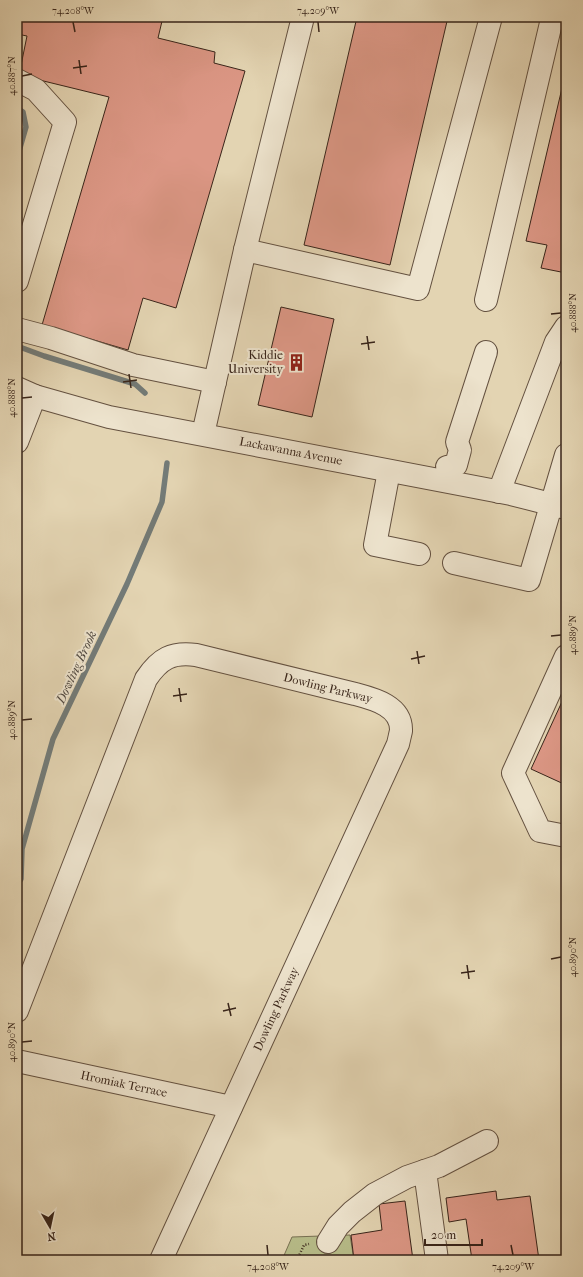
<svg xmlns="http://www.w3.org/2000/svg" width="583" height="1277" font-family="'IM FELL French Canon',serif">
<rect width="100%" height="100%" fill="#e3d4b2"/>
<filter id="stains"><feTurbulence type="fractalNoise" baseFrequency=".005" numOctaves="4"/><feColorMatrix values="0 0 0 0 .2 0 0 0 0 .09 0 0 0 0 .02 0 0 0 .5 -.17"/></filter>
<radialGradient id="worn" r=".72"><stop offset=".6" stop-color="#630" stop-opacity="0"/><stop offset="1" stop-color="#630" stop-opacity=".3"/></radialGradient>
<path fill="#b7bc89" stroke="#787052" d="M350,1235L354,1260H282L292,1237Z"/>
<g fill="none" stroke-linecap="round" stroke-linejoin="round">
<g stroke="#737b78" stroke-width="5.5">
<path d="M17,108L23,112L26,127L17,158"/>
<path d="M17,346L44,356L135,384L145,393"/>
<path d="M17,885L21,879L22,849L53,739L127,584L162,502L167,463"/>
</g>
</g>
<g fill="#dc9785" stroke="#39251a">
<path d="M17,17H163L158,38L215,52L214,63L245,71L176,308L143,298L128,350L42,325L109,97L19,75L27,36L17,34Z"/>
<path d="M357,17H448L390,265L304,245Z"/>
<path d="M566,71V273L541,268L547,245L526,241Z"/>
<path d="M281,307L334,319L312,417L258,405Z"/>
<path d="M566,693V785L531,769Z"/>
<path d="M496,1191L497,1200L530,1196L539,1260H472L466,1219L449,1222L446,1198Z"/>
<path d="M405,1201L413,1260H354L351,1235L382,1230L379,1204Z"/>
</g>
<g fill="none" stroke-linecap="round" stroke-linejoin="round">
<defs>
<g id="minor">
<path d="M17,80L36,90L65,122L17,281"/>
<path d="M245,250L418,289L491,17"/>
<path d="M486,300L551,23L550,17"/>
<path d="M17,329L51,338L133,365L215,382"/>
<path d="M17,388L35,396L109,417L511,494L566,508"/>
<path d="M203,434L245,250L303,17"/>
<path d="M17,442L35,396"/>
<path d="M447,467L456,465L460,450L457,442L486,352"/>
<path d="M389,471L375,545L419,554"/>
<path d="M499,492L556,342L566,327"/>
<path d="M454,563L529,580L566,455"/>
<path d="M566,656L513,773L540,831L566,836"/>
<path d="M17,1011L146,679C160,658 172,652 196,655L355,694C374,699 402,706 401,731C400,735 399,740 398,744L161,1260"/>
<path d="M17,1061L231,1107"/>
<path d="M425,1171L437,1260"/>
<path d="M328,1242L338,1226L352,1212L375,1194L407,1177L439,1166L487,1141"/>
</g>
</defs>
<use href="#minor" stroke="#645140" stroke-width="24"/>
<path stroke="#39251a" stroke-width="2.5" stroke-dasharray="1 2" stroke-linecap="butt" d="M297,1260L304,1245L309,1244"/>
<use href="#minor" stroke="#ede3cd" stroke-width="22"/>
</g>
<path fill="none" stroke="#39251a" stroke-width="1.5" d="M73,22L75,32M318,22L319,32M79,60L81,74M73,68L87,66M22,76L32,74M551,314L561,313M367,336L369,350M361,344L375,342M129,374L131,388M123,382L137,380M22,398L32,397M551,636L561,635M417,651L419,664M411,659L425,656M179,688L181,702M173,696L187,694M22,720L32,719M551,959L561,957M467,965L469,979M461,973L475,971M228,1003L231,1016M223,1011L236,1008M22,1042L32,1041M267,1245L268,1255M511,1245L513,1255"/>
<defs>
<symbol id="building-bare" viewBox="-9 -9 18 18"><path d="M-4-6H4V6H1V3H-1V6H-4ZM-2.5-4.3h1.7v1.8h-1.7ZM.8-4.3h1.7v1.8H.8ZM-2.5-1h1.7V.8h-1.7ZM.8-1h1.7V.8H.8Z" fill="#8f2418" stroke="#ede3cd" stroke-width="2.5" paint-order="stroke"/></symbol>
</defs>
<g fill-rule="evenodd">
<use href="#building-bare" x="284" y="350" width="25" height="25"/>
</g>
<g text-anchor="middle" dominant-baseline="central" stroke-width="4" stroke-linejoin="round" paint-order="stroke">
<g font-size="12" fill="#39251a" stroke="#ede3cd" text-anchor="end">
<text x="283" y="355">Kiddie<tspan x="283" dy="14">University</tspan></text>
</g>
<g font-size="12" fill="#39251a" stroke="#ede3cd">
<text transform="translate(291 451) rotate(11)">Lackawanna Avenue</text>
<text transform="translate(328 688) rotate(14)">Dowling Parkway</text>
<text transform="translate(276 1009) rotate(-65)">Dowling Parkway</text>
<text transform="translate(124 1084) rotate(12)">Hromiak Terrace</text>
</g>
<g font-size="13" font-style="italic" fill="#514941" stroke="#ede3cd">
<text transform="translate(76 667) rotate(-65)">Dowling Brook</text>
</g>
</g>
<rect width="583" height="1277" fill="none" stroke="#e3d4b2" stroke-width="44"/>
<g transform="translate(50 1227) rotate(171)" stroke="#ede3cd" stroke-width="3" paint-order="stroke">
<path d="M0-3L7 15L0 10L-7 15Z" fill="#39251a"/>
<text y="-6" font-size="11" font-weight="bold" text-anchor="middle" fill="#39251a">N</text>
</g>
<path d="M425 1239v6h57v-6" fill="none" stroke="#39251a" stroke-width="2"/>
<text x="431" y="1239" font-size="12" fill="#39251a" stroke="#ede3cd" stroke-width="3" paint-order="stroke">20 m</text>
<rect x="22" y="22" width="539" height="1233" fill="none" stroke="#39251a" stroke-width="1.5"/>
<g font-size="10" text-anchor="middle" fill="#39251a">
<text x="73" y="14">74.208°W</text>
<text x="318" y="14">74.209°W</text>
<text transform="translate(11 76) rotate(-90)" y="4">40.887°N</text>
<text transform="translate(572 313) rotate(-90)" y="4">40.888°N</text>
<text transform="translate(11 398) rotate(-90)" y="4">40.888°N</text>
<text transform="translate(572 635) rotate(-90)" y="4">40.889°N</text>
<text transform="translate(11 720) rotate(-90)" y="4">40.889°N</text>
<text transform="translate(572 957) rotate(-90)" y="4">40.890°N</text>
<text transform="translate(11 1042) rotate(-90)" y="4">40.890°N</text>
<text x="268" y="1270">74.208°W</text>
<text x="513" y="1270">74.209°W</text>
</g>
<rect width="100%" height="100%" filter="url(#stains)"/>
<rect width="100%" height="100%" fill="url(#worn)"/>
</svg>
